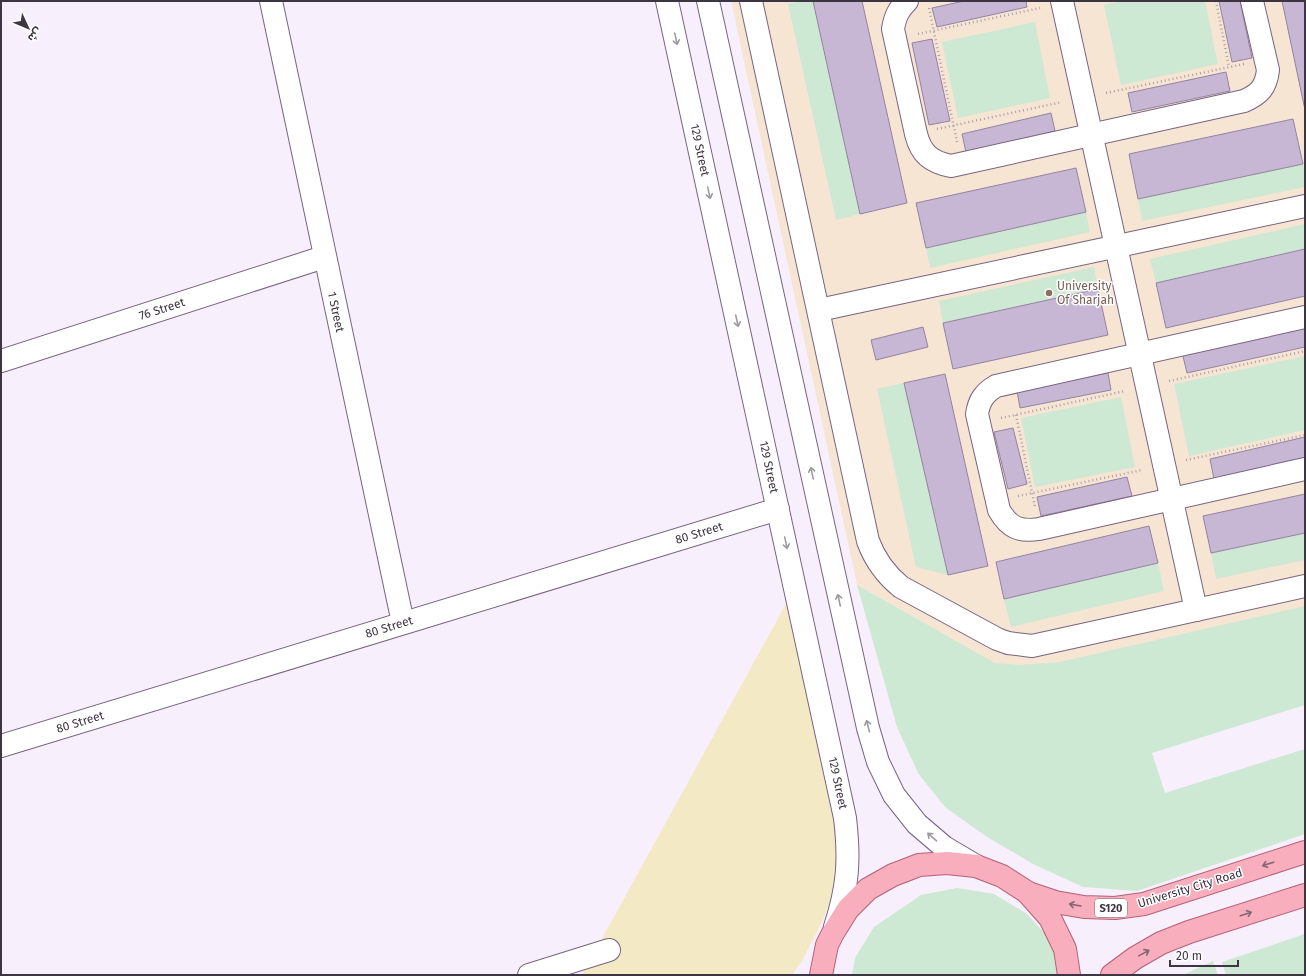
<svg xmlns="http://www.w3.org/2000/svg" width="1306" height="976" font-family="'Fira Sans','Noto Sans Arabic',sans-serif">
<rect width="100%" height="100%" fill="#f8effc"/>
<path fill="#f7e5d4" d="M731,1H1305V705L927,692L857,585Z"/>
<g fill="#cde8d3">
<path d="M801,1H813L860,214L836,220L788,4Z"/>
<path d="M1122,1H1205L1218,64L1121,85L1104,5Z"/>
<path d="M1035,22L1050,98L958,118L942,42Z"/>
<path d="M1303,164L1305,177V187L1142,221L1138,199Z"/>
<path d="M1086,212L1090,232L930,268L926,248Z"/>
<path d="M1305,224V249L1156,283L1150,259Z"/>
<path d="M1094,267L1098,289L943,323L939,301Z"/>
<path d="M1305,356V430L1189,456L1174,384Z"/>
<path d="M904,383L948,575L916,567L877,389Z"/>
<path d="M1121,397L1135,467L1035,487L1021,418Z"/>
<path d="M1305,533V560L1216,579L1211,553Z"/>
<path d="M1158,563L1164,591L1011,627L1004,599Z"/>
<path d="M857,585L995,663L1018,665L1060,662L1305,606V705L1152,753L1165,793L1305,749V834L1137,891L1083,887L1035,865L987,837L945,807L918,773L897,727Z"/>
<path d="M957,888L994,894L1027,914L1048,937L1063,972V975H852L855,958L874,927L921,895Z"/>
<path d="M1305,934V975H1226L1222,962Z"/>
<path d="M1213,961L1218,975H1183Z"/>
</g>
<path fill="#f3e9c4" d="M786,604L840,831L839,877L823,920L802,961L792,975H582Z"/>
<g fill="#c8b6d5" stroke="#9482a0">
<path d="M813,1H862L907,203L860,214Z"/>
<path d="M964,1H1026L1027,7L937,27L932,8Z"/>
<path d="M1219,1H1240L1252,58L1232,62Z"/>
<path d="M1282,1H1305V110Z"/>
<path d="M932,39L950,121L929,125L912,43Z"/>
<path d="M1226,72L1230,91L1132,112L1128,93Z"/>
<path d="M1051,113L1055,131L966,152L962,134Z"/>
<path d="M1293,119L1303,164L1138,199L1129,154Z"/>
<path d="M1076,168L1086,212L926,248L916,203Z"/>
<path d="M1305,249V296L1166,328L1156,283Z"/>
<path d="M1098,289L1108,335L953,369L943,323Z"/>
<path d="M1305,324V347L1187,373L1182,352Z"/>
<path d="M923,327L928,347L876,360L871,340Z"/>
<path d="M1108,373L1111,390L1020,408L1017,391Z"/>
<path d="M945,374L988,566L948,575L904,383Z"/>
<path d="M1013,428L1027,484L1008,489L994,432Z"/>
<path d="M1305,437V458L1214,479L1210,459Z"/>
<path d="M1127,477L1132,496L1041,516L1037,497Z"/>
<path d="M1305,494V533L1211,553L1203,516Z"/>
<path d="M1149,526L1158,563L1004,599L996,562Z"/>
</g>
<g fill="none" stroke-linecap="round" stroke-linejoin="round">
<defs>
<g id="minor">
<path d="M271,1L403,623"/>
<path d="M667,1L845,818C850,860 848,887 835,927"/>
<path d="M708,1L868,728L878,762L894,795L917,824L944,847L976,866"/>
<path d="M751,1L868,541C875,560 885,574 901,587L997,639L1008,643L1032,646L1305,586"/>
<path d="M907,1C898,10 895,17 893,29L916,134C921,154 931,162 951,166L1244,101C1260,94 1266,87 1268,70L1252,1"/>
<path d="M1062,1L1196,610"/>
<path d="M819,310L1305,206"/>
<path d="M1305,317L996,386C984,393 979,401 977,414L999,510C1009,528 1020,532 1039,529L1305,469"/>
<path d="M1,361L324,257"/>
<path d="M1,746L778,509"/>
<path d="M529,975L609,950"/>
</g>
<g id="major">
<path d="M1028,893L1055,902L1084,907L1115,908L1144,904L1305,852"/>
<path d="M821,975L827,945L833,933L848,909L868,889L893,875L919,865L947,863L976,866L1002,876L1027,892L1050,918L1065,949L1069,975"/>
<path d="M1112,975L1135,958L1161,943L1189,932L1305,895"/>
</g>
</defs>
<use href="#minor" stroke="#776480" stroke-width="24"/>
<use href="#major" stroke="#b46175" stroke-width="24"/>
<g stroke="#a89fac" stroke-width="2.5" stroke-dasharray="1 3" stroke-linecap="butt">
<path d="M1216,1L1229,67"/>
<path d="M929,8L957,142"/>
<path d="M918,34L1040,8"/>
<path d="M1106,93L1244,64"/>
<path d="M937,129L1062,102"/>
<path d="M1169,381L1305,351"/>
<path d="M1016,415L1035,507"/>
<path d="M1001,418L1125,391"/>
<path d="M1186,460L1305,435"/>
<path d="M1018,496L1142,470"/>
</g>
<use href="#minor" stroke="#fff" stroke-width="22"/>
<use href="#major" stroke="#f8aebd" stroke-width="22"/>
</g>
<defs><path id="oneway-shaft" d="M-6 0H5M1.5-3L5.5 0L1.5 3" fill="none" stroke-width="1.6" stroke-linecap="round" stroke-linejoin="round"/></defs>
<g stroke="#9e9aa0">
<use href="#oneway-shaft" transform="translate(676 39) rotate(78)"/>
<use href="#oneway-shaft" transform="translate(709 193) rotate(78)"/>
<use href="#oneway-shaft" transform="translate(737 321) rotate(78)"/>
<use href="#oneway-shaft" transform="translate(812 473) rotate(-102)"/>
<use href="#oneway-shaft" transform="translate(786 543) rotate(78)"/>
<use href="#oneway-shaft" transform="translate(839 600) rotate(-102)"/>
<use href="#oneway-shaft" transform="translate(868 726) rotate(-104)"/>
<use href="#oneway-shaft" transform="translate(932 837) rotate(-139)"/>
</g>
<g stroke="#886573">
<use href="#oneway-shaft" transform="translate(1268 864) rotate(162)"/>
<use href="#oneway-shaft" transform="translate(1075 905) rotate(-170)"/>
<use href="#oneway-shaft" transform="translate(1246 914) rotate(-18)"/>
<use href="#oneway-shaft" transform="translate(1144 953) rotate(-29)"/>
</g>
<circle fill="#8d6e63" stroke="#fff" stroke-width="1.5" cx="1049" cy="293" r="4"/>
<g text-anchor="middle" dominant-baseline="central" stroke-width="3" stroke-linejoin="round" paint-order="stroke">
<rect fill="#fff" stroke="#78727b" stroke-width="1" x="1095" y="899" width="32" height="18" rx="3"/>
<g font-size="11" font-weight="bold" fill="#3e3542">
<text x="1111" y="908">S120</text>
</g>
<g font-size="12" fill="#3e3542" stroke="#fff">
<text transform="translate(700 150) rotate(78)">129 Street</text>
<text transform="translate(162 309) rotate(-18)">76 Street</text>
<text transform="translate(336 312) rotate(78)">1 Street</text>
<text transform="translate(769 467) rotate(78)">129 Street</text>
<text transform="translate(699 533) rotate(-17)">80 Street</text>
<text transform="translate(389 627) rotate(-17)">80 Street</text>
<text transform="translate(80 722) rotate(-17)">80 Street</text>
<text transform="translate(838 783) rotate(78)">129 Street</text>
<text transform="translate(1190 888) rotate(-17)">University City Road</text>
</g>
<g font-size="12" fill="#785e54" stroke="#fff" text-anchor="start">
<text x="1057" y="286">University<tspan x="1057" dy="14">Of Sharjah</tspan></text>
</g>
</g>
<rect width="1306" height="976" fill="none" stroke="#3e3542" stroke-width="4"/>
<g transform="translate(28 28) rotate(134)" stroke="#ffffff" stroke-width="3" paint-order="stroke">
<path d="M0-3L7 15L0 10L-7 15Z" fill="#3e3542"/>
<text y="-6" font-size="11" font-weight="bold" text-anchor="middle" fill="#3e3542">ش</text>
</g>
<path d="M1170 960v6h68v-6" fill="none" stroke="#3e3542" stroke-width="2"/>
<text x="1176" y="960" font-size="12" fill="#3e3542" stroke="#ffffff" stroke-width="3" paint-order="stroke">20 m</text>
</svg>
